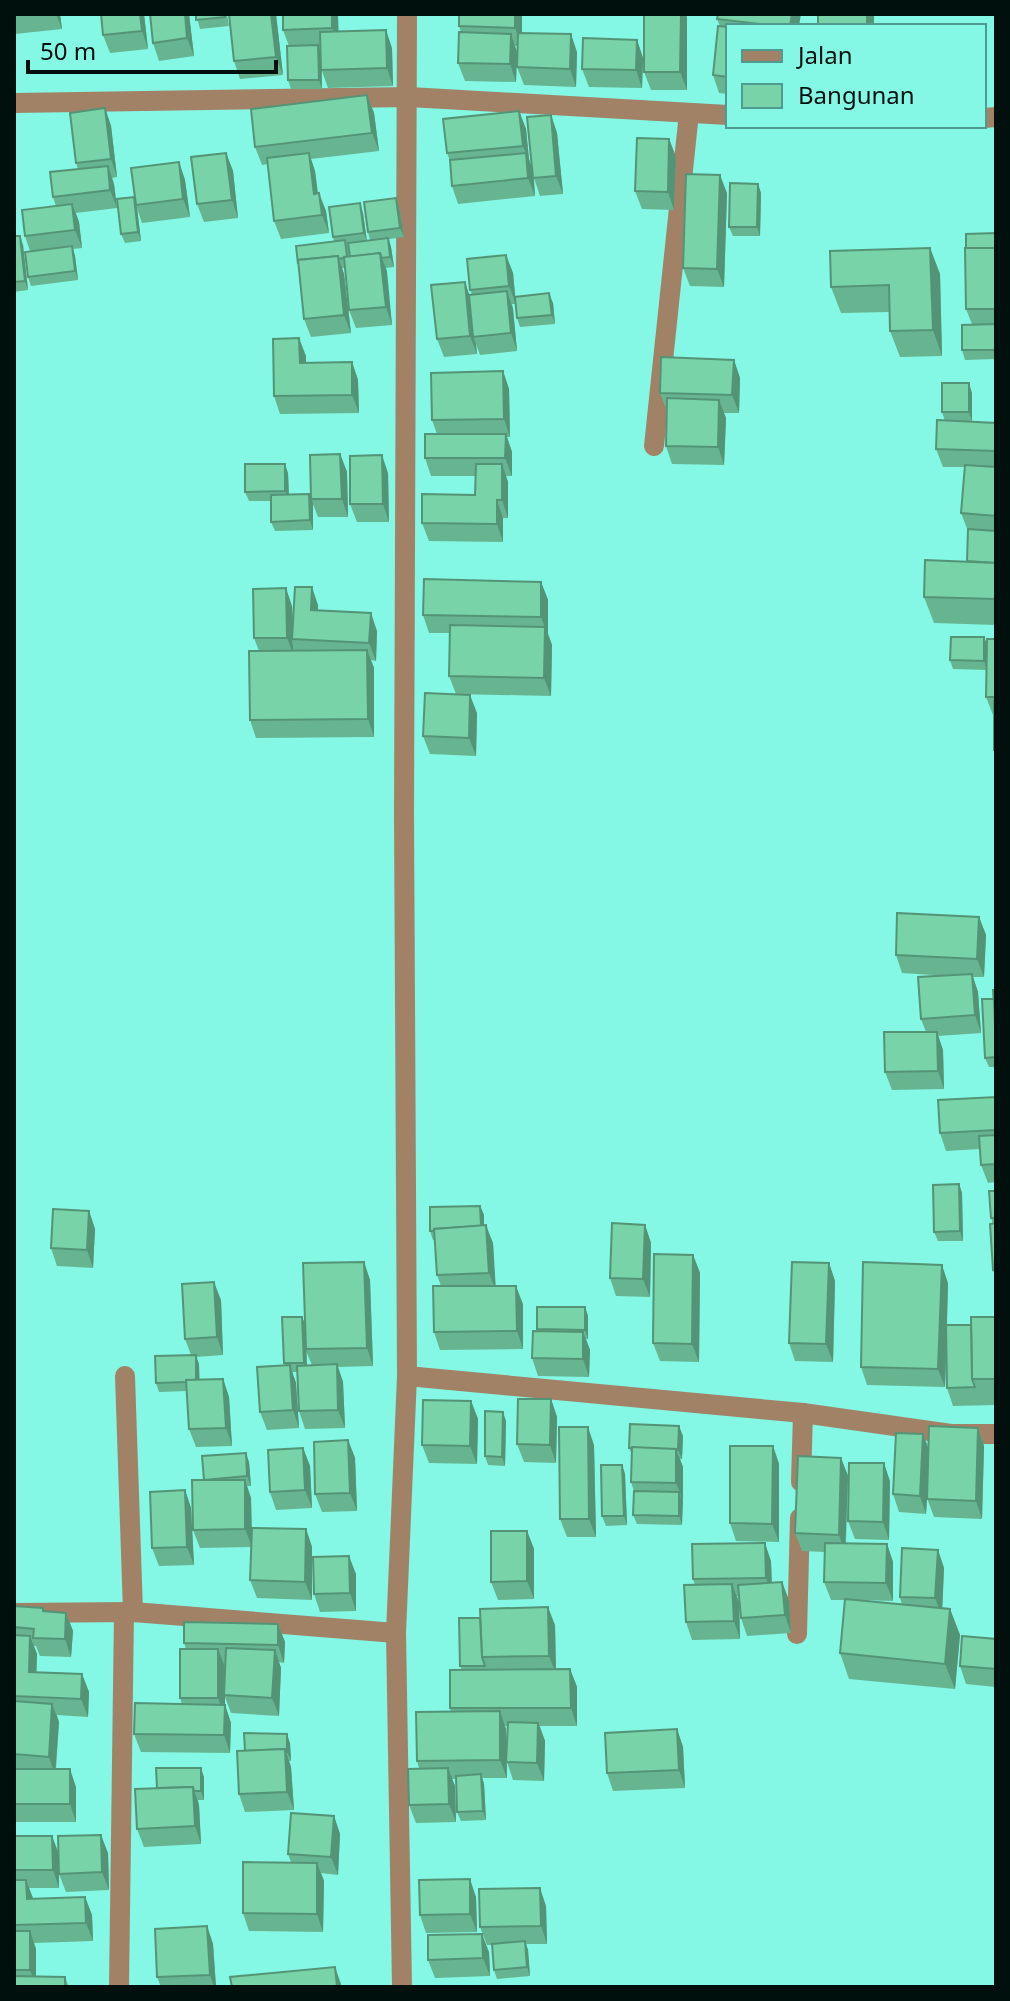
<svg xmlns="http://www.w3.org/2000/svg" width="1010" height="2001" font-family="'Noto Sans',sans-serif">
<rect width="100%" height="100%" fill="#85f7e5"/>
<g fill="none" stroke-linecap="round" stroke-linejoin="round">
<g stroke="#a28267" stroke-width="20">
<path d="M14,103L409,97L728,115"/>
<path d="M984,118L996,117"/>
<path d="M654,446L689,113"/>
<path d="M125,1376L133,1612"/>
<path d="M407,1376L803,1413L951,1434H996"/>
<path d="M801,1482L803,1413"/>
<path d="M14,1613L133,1612L396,1633"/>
<path d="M797,1634L800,1518"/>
<path d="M119,1987L124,1612"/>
<path d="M402,1987L396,1633L407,1376L404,814L407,14"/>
</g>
</g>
<g fill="#67b590" fill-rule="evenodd">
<path d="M14,14H60L62,29L15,34L14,31Z"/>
<path d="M144,14L148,49L110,53L103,35Z"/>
<path d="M189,14L194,56L159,61L153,43Z"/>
<path d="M196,14H227L229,26L200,29Z"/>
<path d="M229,14H276L283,75L240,79L234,61Z"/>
<path d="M283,14H338V31L392,48L393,86L328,88L322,71V89H291L288,80L289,46L283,30Z"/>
<path d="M522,14V33L577,52L576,87L524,85L517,67L518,46H515L517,52L516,82L465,81L458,63L461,32L459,26Z"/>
<path d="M644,14H686L687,18V90H651L644,72Z"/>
<path d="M717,19L799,26H728V94L719,93L713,75L720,26Z"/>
<path d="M637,40L643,58L642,88L589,87L582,69Z"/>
<path d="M367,95L374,113L379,151L311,159L315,171L318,193L326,211L329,233L281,239L274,221L268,164L262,165L255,147Z"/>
<path d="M105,108L111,126L117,177L112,178L114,184L117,208L76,213L79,222L82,248L73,249L75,256L78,280L31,286L28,277L30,251L25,236L56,206L53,197L78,169L76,163Z"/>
<path d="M519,111L526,129L529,159L532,169L551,115L557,133L563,194L540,196L534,178L535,196L458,204L452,186L450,161L447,153Z"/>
<path d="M669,139L676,157L674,210L642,209L635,191Z"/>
<path d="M226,153L233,171L238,218L204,222L197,204Z"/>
<path d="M179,162L185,180L190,217L142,223L137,208L141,241L125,243L121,234L134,197L136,203Z"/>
<path d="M758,184L761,193L760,236H733L729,227Z"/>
<path d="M727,193L724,287L690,286L683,268Z"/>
<path d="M399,207L404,237L389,239L391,247L394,267L385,268L392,325L356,328L349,310L345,268H342L344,274L351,333L311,337L304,319L298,264L334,241L333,237L363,213L367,241L370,240L368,232Z"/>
<path d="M996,233V359L965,360L962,350L972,324L966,309Z"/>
<path d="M14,236L23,245L28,290L14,292Z"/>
<path d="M930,248L940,274L942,356L900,357L890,331L889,312L841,313L831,287Z"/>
<path d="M506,255L513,273L515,297L553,303L555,324L520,327L517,318L516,304H512L513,309L517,351L480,355L476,344L477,354L444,357L437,339L465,282L469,295L472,294L470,290Z"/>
<path d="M306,356V363L352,362L358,380L359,413L280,414L274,396Z"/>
<path d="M734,360L740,378L739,413H724L726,418L724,465L672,464L666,446L667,411L660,393Z"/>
<path d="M503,371L509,389L510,437H507L512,452V476H506L508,482V518H503V542L429,541L422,523L475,495V476H431L425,458L437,434L432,420Z"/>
<path d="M972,393V422L996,423V625L934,623L924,597L967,562L968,531L961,513L965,467H943L936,449L945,421L942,412Z"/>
<path d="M340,454L347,472L348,517H318L311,499Z"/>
<path d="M288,473L289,495L309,494L313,503V530L275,531L271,522V501H249L245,492Z"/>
<path d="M388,473L389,522H357L350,504Z"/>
<path d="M541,582L548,600V634L552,645L551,696L456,694L449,676L450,633H429L423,615Z"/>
<path d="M318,605V610L377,631L376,661L371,660L374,668V737L256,738L250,720L259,651L254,638L292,606L293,622Z"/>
<path d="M996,639V755L994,750V715H993L986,697L987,670L953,669L950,660L987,645Z"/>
<path d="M477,713L476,756L430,754L423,736Z"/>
<path d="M979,917L986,935L984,977H973L978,992L981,1033L938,1036L943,1050L944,1089L892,1090L885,1072L926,1032L921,1019L948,976L902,973L896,955Z"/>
<path d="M996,990V1067H989L985,1058Z"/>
<path d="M996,1097V1182L988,1183L981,1165L980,1149L946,1151L940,1133Z"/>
<path d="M959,1184L962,1193L963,1241H938L934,1232Z"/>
<path d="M996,1191V1278L993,1270V1224L991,1218Z"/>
<path d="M480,1206L484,1215V1226L493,1243L495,1286L523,1304V1349L440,1350L434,1332L441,1286L437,1275L435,1240H433L430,1231Z"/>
<path d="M89,1211L95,1229L93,1268L57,1266L51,1248Z"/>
<path d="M645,1225L651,1243L650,1297L616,1296L610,1278Z"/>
<path d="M693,1255L700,1273L699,1362L660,1361L653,1343Z"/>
<path d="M364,1262L370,1280L373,1366L338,1367L343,1382L345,1428L305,1429L299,1411L298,1372H292L296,1383L299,1428L267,1430L260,1412L285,1366L284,1363L302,1317L305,1324ZM306,1351L312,1365H307Z"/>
<path d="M829,1263L835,1281L833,1362L795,1361L789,1343Z"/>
<path d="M948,1283L947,1325H971L996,1317V1405L953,1406L947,1388L946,1351L945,1387L867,1385L861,1367Z"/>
<path d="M221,1300L223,1355L196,1357L199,1364V1380L223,1379L229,1397L232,1446L196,1447L189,1429L187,1391L159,1392L156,1383L191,1355L185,1339Z"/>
<path d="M585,1307L588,1316V1339H586L590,1350L589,1377L538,1376L532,1358L537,1329Z"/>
<path d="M551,1399L557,1417L556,1463L524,1462L517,1444Z"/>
<path d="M471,1401L478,1419L477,1464L429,1463L422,1445Z"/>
<path d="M506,1421L505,1466L488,1465L485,1456Z"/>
<path d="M978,1428L984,1446L982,1519L934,1517L927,1498L926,1514L899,1512L893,1494L929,1449Z"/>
<path d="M683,1436L682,1459H680L683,1467L682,1525L637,1524L633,1515L634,1491L631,1482L632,1454L629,1448Z"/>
<path d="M348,1440L355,1458L357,1511L322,1512L315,1494Z"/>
<path d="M594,1445L596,1537H567L560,1519Z"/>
<path d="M773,1446L779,1464V1542L736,1541L730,1523Z"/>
<path d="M303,1448L310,1466L312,1508L276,1510L270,1492Z"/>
<path d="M841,1458L848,1476L846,1543L887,1544L893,1562V1601L860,1600L902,1605L900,1597L938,1550L944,1568L942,1608L950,1609L960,1635L955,1689L849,1679L840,1653L845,1600H831L824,1582L825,1552L802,1551L795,1533Z"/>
<path d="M249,1462L251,1486H247L251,1498L252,1534L306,1529L312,1547V1600L257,1598L250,1580L251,1547L200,1548L193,1530L204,1480Z"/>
<path d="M622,1465L625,1474L627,1525L606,1526L602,1516Z"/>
<path d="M890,1481L889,1540L855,1539L848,1521Z"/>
<path d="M185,1490L191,1508L194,1565L159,1566L152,1548Z"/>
<path d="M527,1531L534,1549V1599L498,1600L491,1582Z"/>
<path d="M771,1561L772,1583L789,1600L791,1633L747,1636L741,1618L739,1596H737L739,1602L740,1639L692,1640L686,1622L695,1585L693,1579Z"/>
<path d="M356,1574V1611L320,1612L314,1594Z"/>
<path d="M14,1606L44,1612L66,1613L73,1631L71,1657L40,1656L36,1646H34L37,1654L36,1672L82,1674L89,1692L88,1717L57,1715L59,1722L56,1769L76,1787V1822H14Z"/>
<path d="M278,1624L285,1642L284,1663L279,1662L281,1668L279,1716L231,1713L225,1697V1705L231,1723L230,1753L141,1752L134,1734L182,1704L180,1698L186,1649L184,1643Z"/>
<path d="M555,1625L556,1669H570L577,1687V1726H540L545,1741L544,1781L513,1780L507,1762V1778H482L484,1784L486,1820L461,1821L457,1812L456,1779H452L455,1786L456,1822L416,1823L409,1805L419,1768L417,1761L451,1712L450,1708L462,1670L460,1666ZM505,1726H508L507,1757L506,1729Z"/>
<path d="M996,1639V1687L966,1684L960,1666Z"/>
<path d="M677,1729L683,1747L685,1788L613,1791L607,1773Z"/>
<path d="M290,1743L291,1761H289L291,1767L294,1810L245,1812L239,1794L245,1751Z"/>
<path d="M204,1777V1800H198L199,1805L201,1844L144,1847L137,1829L157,1788Z"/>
<path d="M334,1816L340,1834L338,1875L321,1873L324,1881L323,1932L249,1931L243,1913L291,1862L288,1854Z"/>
<path d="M14,1836L59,1854L108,1853L109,1890L66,1892L59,1874V1856V1888H29L33,1899L85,1897L92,1915L93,1941L34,1943L36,1949V1977H65L69,1987H14Z"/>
<path d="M476,1897L477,1932L426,1933L420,1915Z"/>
<path d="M546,1906L547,1944H526L528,1950L530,1976L497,1979L494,1970L492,1945H487L480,1927Z"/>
<path d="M207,1926L213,1944L216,1987H161L157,1977Z"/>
<path d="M489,1952L490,1976L435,1978L428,1960Z"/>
</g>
<g fill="#549476">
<path d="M56,14H60L62,29Z"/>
<path d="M140,14H144L148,49L142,31Z"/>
<path d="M185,14H189L194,56L187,38Z"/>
<path d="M271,14H276L283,75L276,57Z"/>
<path d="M332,14H338L339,46L332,28Z"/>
<path d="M515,14H522V46L515,28Z"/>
<path d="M681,14H686L687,18V90L680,72Z"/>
<path d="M792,14H801L799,26H790Z"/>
<rect x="867" y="14" width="7" height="12"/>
<path d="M386,30L392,48L393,86L387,68Z"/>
<path d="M511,34L517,52L516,82L510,64Z"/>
<path d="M571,34L577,52L576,87L570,69Z"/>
<path d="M637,40L643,58L642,88L636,70Z"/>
<path d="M318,45L321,54L322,89L319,80Z"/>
<path d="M367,95L374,113L379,151L372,133Z"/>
<path d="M105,108L111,126L117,177L111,159Z"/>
<path d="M519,111L526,129L529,159L533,171L535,196L528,178L527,157L523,146Z"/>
<path d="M551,115L557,133L563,194L556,176Z"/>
<path d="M669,139L676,157L674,210L668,192Z"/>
<path d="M226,153L233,171L238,218L232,200Z"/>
<path d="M309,153L315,171L320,212L314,194Z"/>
<path d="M179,162L185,180L190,217L183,199Z"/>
<path d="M108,166L114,184L117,208L110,190Z"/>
<path d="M720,175L727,193L724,287L717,269Z"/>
<path d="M758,184L761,193L760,236L757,227Z"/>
<path d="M319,193L326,211L329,233L322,215Z"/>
<path d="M134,197L137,208L141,241L138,232Z"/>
<path d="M396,198L399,207L404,237L400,228Z"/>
<path d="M360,203L363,213L367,242L364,233Z"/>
<path d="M72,204L79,222L82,248L75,230Z"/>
<path d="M20,236L23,245L28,290L25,281Z"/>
<path d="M388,238L391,247L394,267L390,257Z"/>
<path d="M72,246L75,256L78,280L75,271Z"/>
<path d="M930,248L940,274L942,356L933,330Z"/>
<path d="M380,253L387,271L392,325L386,307Z"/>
<path d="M506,255L513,273L516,304L509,286Z"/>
<path d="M338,256L344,274L351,333L344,315Z"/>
<path d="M465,282L471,300L473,337L476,344L477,354L470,336Z"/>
<path d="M507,291L513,309L517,351L511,333Z"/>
<path d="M549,293L553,303L555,324L552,315Z"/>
<path d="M299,338L306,356V381L300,363Z"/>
<path d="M734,360L740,378L739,413L732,395Z"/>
<path d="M352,362L358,380L359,413L352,395Z"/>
<path d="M503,371L509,389L510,437L504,419Z"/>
<path d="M969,383L972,393V422L969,412Z"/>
<path d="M719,400L726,418L724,465L718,447Z"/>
<path d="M506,434L512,452V476L505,458Z"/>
<path d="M340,454L347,472L348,517L342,499Z"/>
<path d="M382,455L388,473L389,522L383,504Z"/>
<path d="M285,464L288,473L289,500L285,491Z"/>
<path d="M502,464L508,482V518L502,500Z"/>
<path d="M309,494L313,503V530L310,520Z"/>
<path d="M497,500L503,518V542L497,524Z"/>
<path d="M541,582L548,600V634L552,645L551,696L544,678L545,628L541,617Z"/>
<path d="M312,587L318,605L317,628L311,610Z"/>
<path d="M286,588L292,606L293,639H292L294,656L287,638Z"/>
<path d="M371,613L377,631L376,661L369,643Z"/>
<path d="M984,637L988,646L987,670L984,661Z"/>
<path d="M367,650L374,668V737L368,719Z"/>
<path d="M470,695L477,713L476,756L469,738Z"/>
<path d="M979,917L986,935L984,977L977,959Z"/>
<path d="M972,974L978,992L981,1033L975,1015Z"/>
<path d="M937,1032L943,1050L944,1089L938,1071Z"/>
<path d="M959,1184L962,1193L963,1241L960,1231Z"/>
<path d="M480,1206L484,1215V1239L481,1230Z"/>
<path d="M89,1211L95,1229L93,1268L87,1250Z"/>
<path d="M486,1225L493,1243L496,1291L489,1273Z"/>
<path d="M645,1225L651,1243L650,1297L643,1279Z"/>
<path d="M693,1255L700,1273L699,1362L692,1344Z"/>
<path d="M364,1262L370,1280L373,1366L367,1348Z"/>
<path d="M829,1263L835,1281L833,1362L826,1344Z"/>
<path d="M942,1265L948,1283L945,1387L938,1369Z"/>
<path d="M214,1282L221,1300L223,1355L217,1337Z"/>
<path d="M516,1286L523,1304V1349L517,1331Z"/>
<path d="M585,1307L588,1316V1339L585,1330Z"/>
<path d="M302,1317L306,1326L307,1372L304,1363Z"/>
<path d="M583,1332L590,1350L589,1377L583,1359Z"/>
<path d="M196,1355L199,1364L200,1391L196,1382Z"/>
<path d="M337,1364L343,1382L345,1428L338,1410Z"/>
<path d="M290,1365L296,1383L299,1428L293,1410Z"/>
<path d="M223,1379L229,1397L232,1446L226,1428Z"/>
<path d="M551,1399L557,1417L556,1463L550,1445Z"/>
<path d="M471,1401L478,1419L477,1464L470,1446Z"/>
<path d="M503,1412L506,1421L505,1466L502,1457Z"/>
<path d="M679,1426L683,1436L682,1459L678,1450Z"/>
<path d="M588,1427L594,1445L596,1537L589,1519Z"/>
<path d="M978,1428L984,1446L982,1519L976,1501Z"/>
<path d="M923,1434L930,1452L926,1514L920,1496Z"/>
<path d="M348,1440L355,1458L357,1511L350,1493Z"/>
<path d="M773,1446L779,1464V1542L772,1524Z"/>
<path d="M303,1448L310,1466L312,1508L305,1490Z"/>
<path d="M676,1449L683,1467V1501L676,1483Z"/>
<path d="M246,1453L249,1462L251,1486L247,1476Z"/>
<path d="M841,1458L848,1476L845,1553L839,1535Z"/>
<path d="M884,1463L890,1481L889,1540L883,1522Z"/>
<path d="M622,1465L625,1474L627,1525L624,1516Z"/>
<path d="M245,1480L251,1498L252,1547L245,1529Z"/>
<path d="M185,1490L191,1508L194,1565L187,1547Z"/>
<path d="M679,1492L683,1501L682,1525L679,1516Z"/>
<path d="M306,1529L312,1547V1600L305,1582Z"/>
<path d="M527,1531L534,1549V1599L527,1581Z"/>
<path d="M765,1543L771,1561L772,1596L766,1578Z"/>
<path d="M887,1544L893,1562V1601L886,1583Z"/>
<path d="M938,1550L944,1568L942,1616L935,1598Z"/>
<path d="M349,1556L356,1574V1611L350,1593Z"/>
<path d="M782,1582L789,1600L791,1633L785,1615Z"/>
<path d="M732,1584L739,1602L740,1639L734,1621Z"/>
<path d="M548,1607L555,1625L556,1674L549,1656Z"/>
<path d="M950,1609L960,1635L955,1689L945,1664Z"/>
<path d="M66,1613L73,1631L71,1657L65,1639Z"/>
<path d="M278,1624L285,1642L284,1663L278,1645Z"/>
<path d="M30,1636L37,1654L36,1690L29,1672Z"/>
<path d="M218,1649L225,1667V1708V1705L231,1723L230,1753L224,1735V1715L218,1698Z"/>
<path d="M275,1650L281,1668L279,1716L272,1698Z"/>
<path d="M570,1669L577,1687V1726L571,1708Z"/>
<path d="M82,1674L89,1692L88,1717L81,1699Z"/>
<path d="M52,1704L59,1722L55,1775L49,1757Z"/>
<path d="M500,1711L506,1729L507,1778L500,1760Z"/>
<path d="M538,1723L545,1741L544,1781L537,1763Z"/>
<path d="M677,1729L683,1747L685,1788L679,1770Z"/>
<path d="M287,1734L290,1743L291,1761L287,1752Z"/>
<path d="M285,1749L291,1767L294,1810L287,1792Z"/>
<path d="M201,1768L204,1777V1800L201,1791Z"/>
<path d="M448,1768L455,1786L456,1822L449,1804Z"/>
<path d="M70,1769L76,1787V1822L70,1804Z"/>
<path d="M481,1774L484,1784L486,1820L483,1811Z"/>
<path d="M193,1787L199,1805L201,1844L195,1826Z"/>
<path d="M334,1816L340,1834L338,1875L331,1857Z"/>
<path d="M101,1835L108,1853L109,1890L102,1872Z"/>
<path d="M52,1836L59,1854V1888L53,1870Z"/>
<path d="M317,1863L324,1881L323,1932L317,1914Z"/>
<path d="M470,1879L476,1897L477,1932L470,1914Z"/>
<path d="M26,1880L33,1898L34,1917L27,1899Z"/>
<path d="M540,1888L546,1906L547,1944L541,1926Z"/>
<path d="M85,1897L92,1915L93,1941L86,1923Z"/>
<path d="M207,1926L213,1944L216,1987H214L210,1975Z"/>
<path d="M30,1931L36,1949V1987L30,1970Z"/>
<path d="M482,1934L489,1952L490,1976L483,1958Z"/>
<path d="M525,1941L528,1950L530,1976L527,1967Z"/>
<path d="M335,1967L342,1987H337Z"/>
</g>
<g fill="#78d3a8" stroke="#549476" stroke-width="2">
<path d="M101,14H140L142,31L103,35Z"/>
<path d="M150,14H185L187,38L153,43Z"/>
<path d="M196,14H225V17L196,20Z"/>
<path d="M229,14H271L276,57L234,61Z"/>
<path d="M283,14H332V28L283,30Z"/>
<path d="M459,14H515V28L459,26Z"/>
<path d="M644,14H681L680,72H644Z"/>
<path d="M718,14H792L790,26H778L717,19Z"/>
<rect x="818" y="14" width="49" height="12"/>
<path d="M718,26L728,27V77L713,75Z"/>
<path d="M386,30L387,68L321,70L320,32Z"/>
<path d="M459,32L511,34L510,64L458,63Z"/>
<path d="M518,33L571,34L570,69L517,67Z"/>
<path d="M583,38L637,40L636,70L582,69Z"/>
<path d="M318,45L319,80H288L287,46Z"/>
<path d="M367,95L372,133L255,147L251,109Z"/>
<path d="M105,108L111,159L76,163L70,113Z"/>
<path d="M519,111L523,146L447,153L443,119Z"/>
<path d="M551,115L556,176L533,178L527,117Z"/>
<path d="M637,138L669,139L668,192L635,191Z"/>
<path d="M226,153L232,200L197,204L191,157Z"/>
<path d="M309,153L314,194L319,193L322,215L274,221L267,158Z"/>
<path d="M526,153L528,178L452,186L450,160Z"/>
<path d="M179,162L183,199L136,205L131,168Z"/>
<path d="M108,166L110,190L53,197L50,172Z"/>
<path d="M686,174L720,175L717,269L683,268Z"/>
<path d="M730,183L758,184L757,227H729Z"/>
<path d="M134,197L138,232L121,234L117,199Z"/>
<path d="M396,198L400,228L368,232L364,202Z"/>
<path d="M360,203L364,233L333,237L329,207Z"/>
<path d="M72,204L75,230L25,236L22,210Z"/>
<path d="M996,233V248H966V234Z"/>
<path d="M14,236H20L25,281L14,282Z"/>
<path d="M388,238L390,257L382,258L380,253L350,257L348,243Z"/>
<path d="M345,240L347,257L339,259L338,256L298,260V264L296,246Z"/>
<path d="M72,246L75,271L28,277L25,252Z"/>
<path d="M930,248L933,330L890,331L889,285L831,287L830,251Z"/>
<path d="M965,248H996V309H966Z"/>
<path d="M380,253L386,307L349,310L344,257Z"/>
<path d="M506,255L509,286L470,290L467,259Z"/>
<path d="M338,256L344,315L304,319L298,260Z"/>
<path d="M465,282L470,336L437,339L431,285Z"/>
<path d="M507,291L511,333L473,337L469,295Z"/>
<path d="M549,293L552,315L517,318L515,297Z"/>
<path d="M996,324V350H962V325Z"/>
<path d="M299,338L300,363L352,362V395L274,396L273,339Z"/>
<path d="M661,357L734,360L732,395L660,393Z"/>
<path d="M503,371L504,419L432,420L431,373Z"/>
<rect x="942" y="383" width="27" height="29"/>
<path d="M667,398L719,400L718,447L666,446Z"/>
<path d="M937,420L996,423V451L936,449Z"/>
<path d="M425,434H506L505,458H425Z"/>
<path d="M340,454L342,499H311L310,455Z"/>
<path d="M382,455L383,504H350V456Z"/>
<path d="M245,464H285V491L245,492Z"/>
<path d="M476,464H502V500H497V524L422,523V494L475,495Z"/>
<path d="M965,465L996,467V516L961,513Z"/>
<path d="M309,494L310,520L271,522V495Z"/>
<path d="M968,529L996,531V563L967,561Z"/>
<path d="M925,560L996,563V599L924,597Z"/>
<path d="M424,579L541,582V617L423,615Z"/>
<path d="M295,587H312L311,610L371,613L369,643L292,639Z"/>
<path d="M286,588L287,638H254L253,589Z"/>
<path d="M450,625L545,627L544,678L449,676Z"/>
<path d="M951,637H984V661L950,660Z"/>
<path d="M987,639H996V697H986Z"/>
<path d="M367,650L368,719L250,720L249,651Z"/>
<path d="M425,693L470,695L469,738L423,736Z"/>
<rect x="994" y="701" width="2" height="49"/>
<path d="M897,913L979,917L977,959L896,955Z"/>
<path d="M972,974L975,1015L921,1019L918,977Z"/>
<path d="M993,990H996V1035Z"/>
<path d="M982,999H994L996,1057L985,1058Z"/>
<path d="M884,1032H937L938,1071L885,1072Z"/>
<path d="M996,1097V1130L940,1133L938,1100Z"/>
<path d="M996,1135V1164L981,1165L979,1136Z"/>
<path d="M959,1184L960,1231L934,1232L933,1185Z"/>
<path d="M989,1191H996V1218H991Z"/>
<path d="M480,1206L481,1226L434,1229V1231H430V1207Z"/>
<path d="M53,1209L89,1211L87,1250L51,1248Z"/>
<path d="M612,1223L645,1225L643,1279L610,1278Z"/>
<path d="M996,1223V1269L993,1270L990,1224Z"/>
<path d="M486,1225L489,1273L437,1275L434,1229Z"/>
<path d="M654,1254L693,1255L692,1344L653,1343Z"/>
<path d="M364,1262L367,1348L306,1349L303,1263Z"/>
<path d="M792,1262L829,1263L826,1344L789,1343Z"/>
<path d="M863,1262L942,1265L938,1369L861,1367Z"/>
<path d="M214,1282L217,1337L185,1339L182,1284Z"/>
<path d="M433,1286H516L517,1331L434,1332Z"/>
<path d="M537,1307H585V1330L537,1329Z"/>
<path d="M282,1317H302L304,1363H284Z"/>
<path d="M971,1317H996V1379H972Z"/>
<path d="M946,1325H971L972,1379L975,1387L947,1388Z"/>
<path d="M533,1331L583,1332V1359L532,1358Z"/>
<path d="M196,1355V1380H186V1382L156,1383L155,1356Z"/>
<path d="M337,1364L338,1410L299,1411L297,1366Z"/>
<path d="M290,1365L293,1410L260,1412L257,1367Z"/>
<path d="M223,1379L226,1428L189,1429L186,1380Z"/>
<path d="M518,1399H551L550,1445L517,1444Z"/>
<path d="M423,1400L471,1401L470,1446L422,1445Z"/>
<path d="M485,1411L503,1412L502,1457L485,1456Z"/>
<path d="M630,1424L679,1426L678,1450L629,1448Z"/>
<path d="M929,1426L978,1428L976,1501L927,1499Z"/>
<path d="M559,1427H588L589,1519H560Z"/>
<path d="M896,1433L923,1434L920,1496L893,1494Z"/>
<path d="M348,1440L350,1493L315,1494L314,1442Z"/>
<path d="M730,1446H773L772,1524L730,1523Z"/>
<path d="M632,1447L676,1449V1483L631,1482Z"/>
<path d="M303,1448L305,1490L270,1492L268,1450Z"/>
<path d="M246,1453L247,1476L204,1480L202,1456Z"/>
<path d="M798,1456L841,1458L839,1535L795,1533Z"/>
<path d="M849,1463H884L883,1522L848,1521Z"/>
<path d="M601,1465H622L624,1516H602Z"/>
<path d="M192,1480H245V1529L193,1530Z"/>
<path d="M185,1490L187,1547L152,1548L150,1492Z"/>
<path d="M634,1491L679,1492V1516L633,1515Z"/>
<path d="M252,1528L306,1529L305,1582L250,1580Z"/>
<path d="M491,1531H527V1581L491,1582Z"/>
<path d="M765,1543L766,1578L693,1579L692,1544Z"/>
<path d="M825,1543L887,1544L886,1583L824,1582Z"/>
<path d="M902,1548L938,1550L935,1598L900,1597Z"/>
<path d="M349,1556L350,1593L314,1594L313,1557Z"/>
<path d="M782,1582L785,1615L741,1618L738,1585Z"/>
<path d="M732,1584L734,1621L686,1622L684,1585Z"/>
<path d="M845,1599L950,1609L945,1664L840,1653Z"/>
<path d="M14,1606L43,1608V1611L66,1613L65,1639L33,1638L34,1629L14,1627Z"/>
<path d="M548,1607L549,1656L482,1657L480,1609Z"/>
<path d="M459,1618H480L482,1657L485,1666H460Z"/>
<path d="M184,1622L278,1624V1645L184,1643Z"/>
<path d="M14,1635L30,1636L29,1672L82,1674L81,1699L14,1696Z"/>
<path d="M962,1636L996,1639V1669L960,1666Z"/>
<path d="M226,1648L275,1650L272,1698L224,1695Z"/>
<rect x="180" y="1649" width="38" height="49"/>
<path d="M570,1669L571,1708H450V1670Z"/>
<path d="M14,1701L52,1704L49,1757L14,1754Z"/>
<path d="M135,1703L225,1705L224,1735L134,1734Z"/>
<path d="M500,1711V1760L417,1761L416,1712Z"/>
<path d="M508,1722L538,1723L537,1763L506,1762Z"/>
<path d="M677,1729L679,1770L607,1773L605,1733Z"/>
<path d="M244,1733L287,1734V1752H286L285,1749L245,1751Z"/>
<path d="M285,1749L287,1792L239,1794L237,1751Z"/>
<path d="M156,1768H201V1791H194L193,1787L157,1788Z"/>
<path d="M448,1768L449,1804L409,1805L408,1769Z"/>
<rect x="14" y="1769" width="56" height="35"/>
<path d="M481,1774L483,1811L457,1812L456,1776Z"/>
<path d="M193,1787L195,1826L137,1829L135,1789Z"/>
<path d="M291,1813L334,1816L331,1857L288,1854Z"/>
<path d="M101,1835L102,1872L59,1874L58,1836Z"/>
<path d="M14,1836H52L53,1870H14Z"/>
<path d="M243,1862L317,1863V1914L243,1913Z"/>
<path d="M470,1879V1914L420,1915L419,1880Z"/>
<path d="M14,1880H26L27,1899L85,1897L86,1923L14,1925Z"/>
<path d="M540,1888L541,1926L480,1927L479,1889Z"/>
<path d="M207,1926L210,1975L157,1977L155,1929Z"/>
<rect x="14" y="1931" width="16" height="39"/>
<path d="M482,1934L483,1958L428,1960V1935Z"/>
<path d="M525,1941L527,1967L494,1970L492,1944Z"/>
<path d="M335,1967L337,1987H232L230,1977Z"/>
<path d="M14,1976L65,1977V1987H14Z"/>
</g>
<rect width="1010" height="2001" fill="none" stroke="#00110d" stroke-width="32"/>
<rect x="726" y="24" width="260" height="104" fill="#85f7e5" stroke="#509b8f" stroke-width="2"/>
<rect x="742" y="50" width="40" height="12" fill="#a28267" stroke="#509b8f" stroke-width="2"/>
<text x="798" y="64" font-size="24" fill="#00110d">Jalan</text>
<rect x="742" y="84" width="40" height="24" fill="#78d3a8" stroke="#509b8f" stroke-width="2"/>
<text x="798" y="104" font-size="24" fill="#00110d">Bangunan</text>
<path d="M28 60v12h248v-12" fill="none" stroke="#00110d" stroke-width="4"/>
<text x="40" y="60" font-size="24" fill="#00110d" stroke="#85f7e5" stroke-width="6" paint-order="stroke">50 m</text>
</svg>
